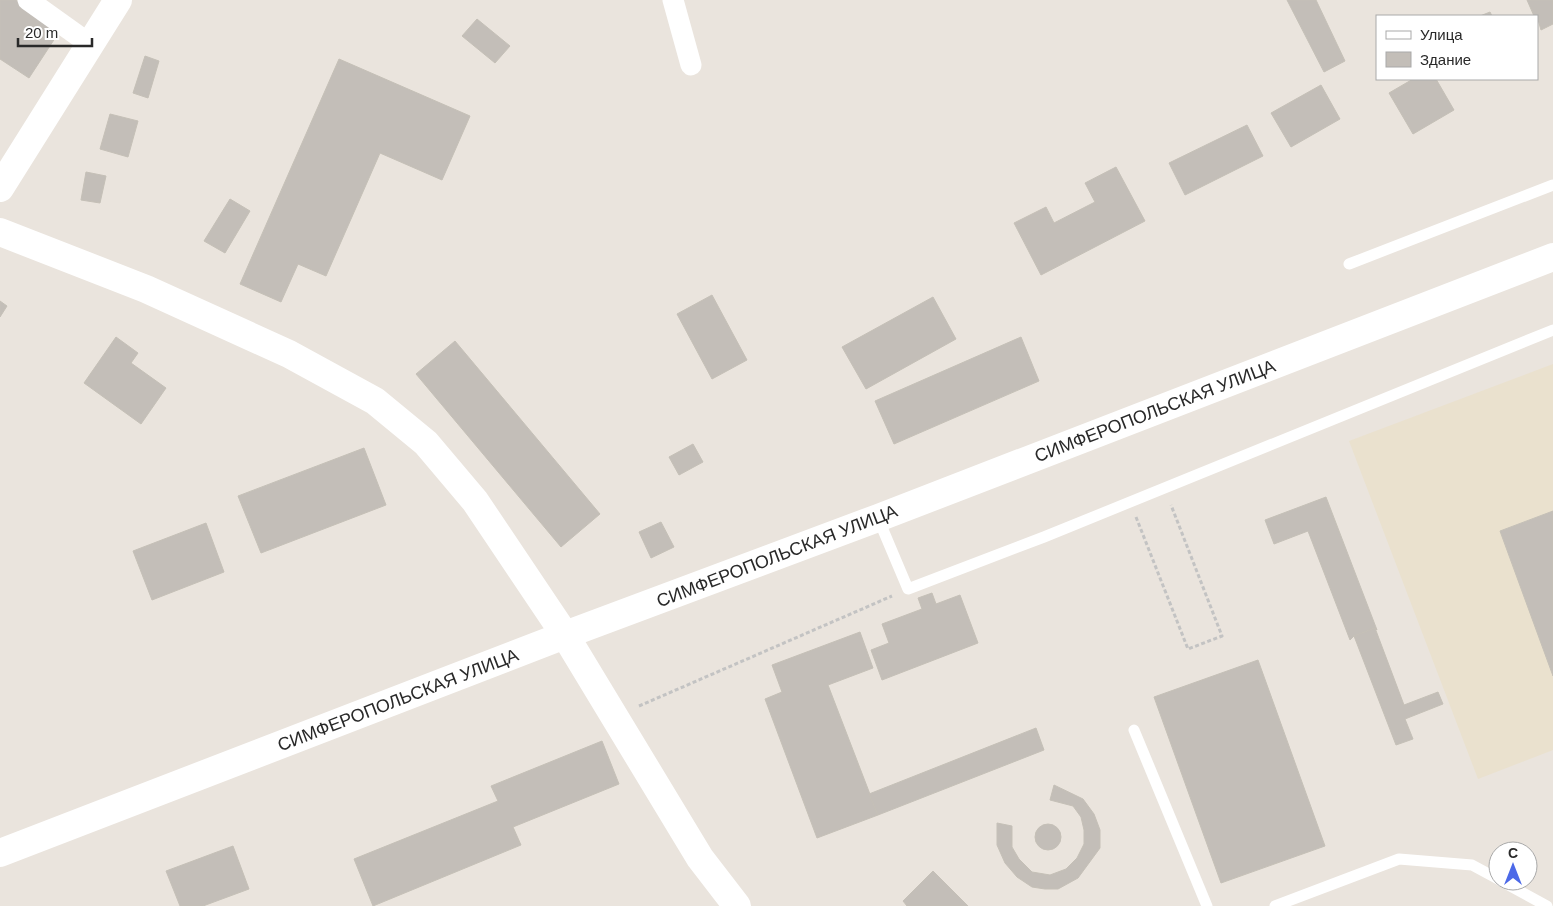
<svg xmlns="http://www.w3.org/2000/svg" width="1553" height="906" font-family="Helvetica,sans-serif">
<rect width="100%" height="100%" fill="#eae4dd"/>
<path fill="#eae1ce" d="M1553,364V750L1478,779L1349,441Z"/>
<g fill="#c3beb8" stroke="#c5c0b7">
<path d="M0,0H16L61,29L29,78L0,59Z"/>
<path d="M1287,0H1316L1345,61L1324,72Z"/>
<path d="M1527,0H1553V24L1541,30L1537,16H1534Z"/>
<path d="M1490,12L1492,16H1480Z"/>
<path d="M477,19L510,46L495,63L462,36Z"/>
<path d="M145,56L159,61L148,98L133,93Z"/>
<path d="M339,59L470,116L442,180L380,153L326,276L298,264L281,302L240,284Z"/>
<path d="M1413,79H1436L1454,110L1413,134L1389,93Z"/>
<path d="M1321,85L1340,119L1291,147L1271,113Z"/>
<path d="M110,114L138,121L128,157L100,149Z"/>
<path d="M1247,125L1263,156L1185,195L1169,163Z"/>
<path d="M1116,167L1145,221L1041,275L1014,223L1046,207L1054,223L1095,202L1085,183Z"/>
<path d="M86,172L106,176L100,203L81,200Z"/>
<path d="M230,199L250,211L225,253L204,241Z"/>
<path d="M712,295L747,360L712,379L677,314Z"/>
<path d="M933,297L956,339L866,389L842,347Z"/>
<path d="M0,301L7,306L0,317Z"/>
<path d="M116,337L138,353L131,363L166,388L141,424L84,383Z"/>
<path d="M1021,337L1039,381L894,444L875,401Z"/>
<path d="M455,341L600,514L561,547L416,374Z"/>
<path d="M693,444L703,462L679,475L669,457Z"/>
<path d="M364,448L386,505L261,553L238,496Z"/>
<path d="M1326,497L1377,630L1375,628L1354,636L1350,640L1308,531L1274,544L1265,520Z"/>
<path d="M1553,511V676L1500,531Z"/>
<path d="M661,522L674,547L651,558L639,532Z"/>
<path d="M206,523L224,572L152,600L133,551Z"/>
<path d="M932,593L936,604L960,595L978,643L882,680L871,650L889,643L882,624L922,609L918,598Z"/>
<path d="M1375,628L1404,705L1438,692L1443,704L1405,719L1413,739L1396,745L1354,636Z"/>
<path d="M860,632L873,668L828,685L878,815L817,838L765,699L782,692L772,665Z"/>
<path d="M1258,660L1325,846L1221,883L1154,697Z"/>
<path d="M1036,728L1044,750L878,815L869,794Z"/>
<path d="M602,741L619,784L513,827L521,845L373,906L354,859L498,801L491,786Z"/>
<path d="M1054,785L1083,799L1094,814L1100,830V848L1078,878L1058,889H1045L1032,887L1017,877L1005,863L997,845V823L1012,826V847L1019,859L1032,872L1050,875L1066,869L1077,858L1084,844V830L1081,817L1073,806L1050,800Z"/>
<circle cx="1048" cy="837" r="13"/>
<path d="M233,846L249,889L203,906H180L166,871Z"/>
<path d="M933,871L968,906H907L903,901Z"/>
</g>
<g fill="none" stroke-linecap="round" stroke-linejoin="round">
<g stroke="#c3c3c3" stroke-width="3" stroke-dasharray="4 2.5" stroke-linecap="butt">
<path d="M1136,517L1188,649L1222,636L1171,505"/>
<path d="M639,706L892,596"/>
</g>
<g stroke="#fff" stroke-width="11">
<path d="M1349,264L1553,185"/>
<path d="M878,518L908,589L1044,537L1553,330"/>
<path d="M1134,730L1207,906"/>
<path d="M1501,881L1547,906"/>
<path d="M1275,906L1399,859L1472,865L1498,879"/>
</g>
<g stroke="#fff" stroke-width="21">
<path d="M28,0L91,45"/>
<path d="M673,0L691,65"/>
</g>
<g stroke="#fff" stroke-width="28">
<path d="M0,188L118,0"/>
<path d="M0,232L146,289L289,354L375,401L426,443L475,501L565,635L700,858L737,906"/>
<path d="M0,853L565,635L878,518L1553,257"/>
</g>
</g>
<g text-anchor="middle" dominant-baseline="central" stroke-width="4.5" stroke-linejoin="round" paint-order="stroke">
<g font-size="18" fill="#292929" stroke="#fff">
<text transform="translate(1155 411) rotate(-21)">СИМФЕРОПОЛЬСКАЯ УЛИЦА</text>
<text transform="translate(777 556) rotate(-21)">СИМФЕРОПОЛЬСКАЯ УЛИЦА</text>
<text transform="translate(398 700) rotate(-21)">СИМФЕРОПОЛЬСКАЯ УЛИЦА</text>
</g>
</g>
<rect x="1376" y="15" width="162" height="65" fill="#ffffff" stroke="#a9a9a9"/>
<rect x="1386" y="31" width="25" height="8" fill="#ffffff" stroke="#a9a9a9"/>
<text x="1420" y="40" font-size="15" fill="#292929">Улица</text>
<rect x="1386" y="52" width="25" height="15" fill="#c3beb8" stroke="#a9a9a9"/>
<text x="1420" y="65" font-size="15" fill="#292929">Здание</text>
<g transform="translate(1513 866)"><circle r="24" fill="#ffffff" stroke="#a9a9a9"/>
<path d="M0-4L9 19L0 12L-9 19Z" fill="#4c69e8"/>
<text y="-8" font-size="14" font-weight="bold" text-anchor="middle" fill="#292929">С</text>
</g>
<path d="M18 38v8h74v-8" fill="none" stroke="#292929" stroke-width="2.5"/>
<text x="25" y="38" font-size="15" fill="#292929" stroke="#ffffff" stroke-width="4" paint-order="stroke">20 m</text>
</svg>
